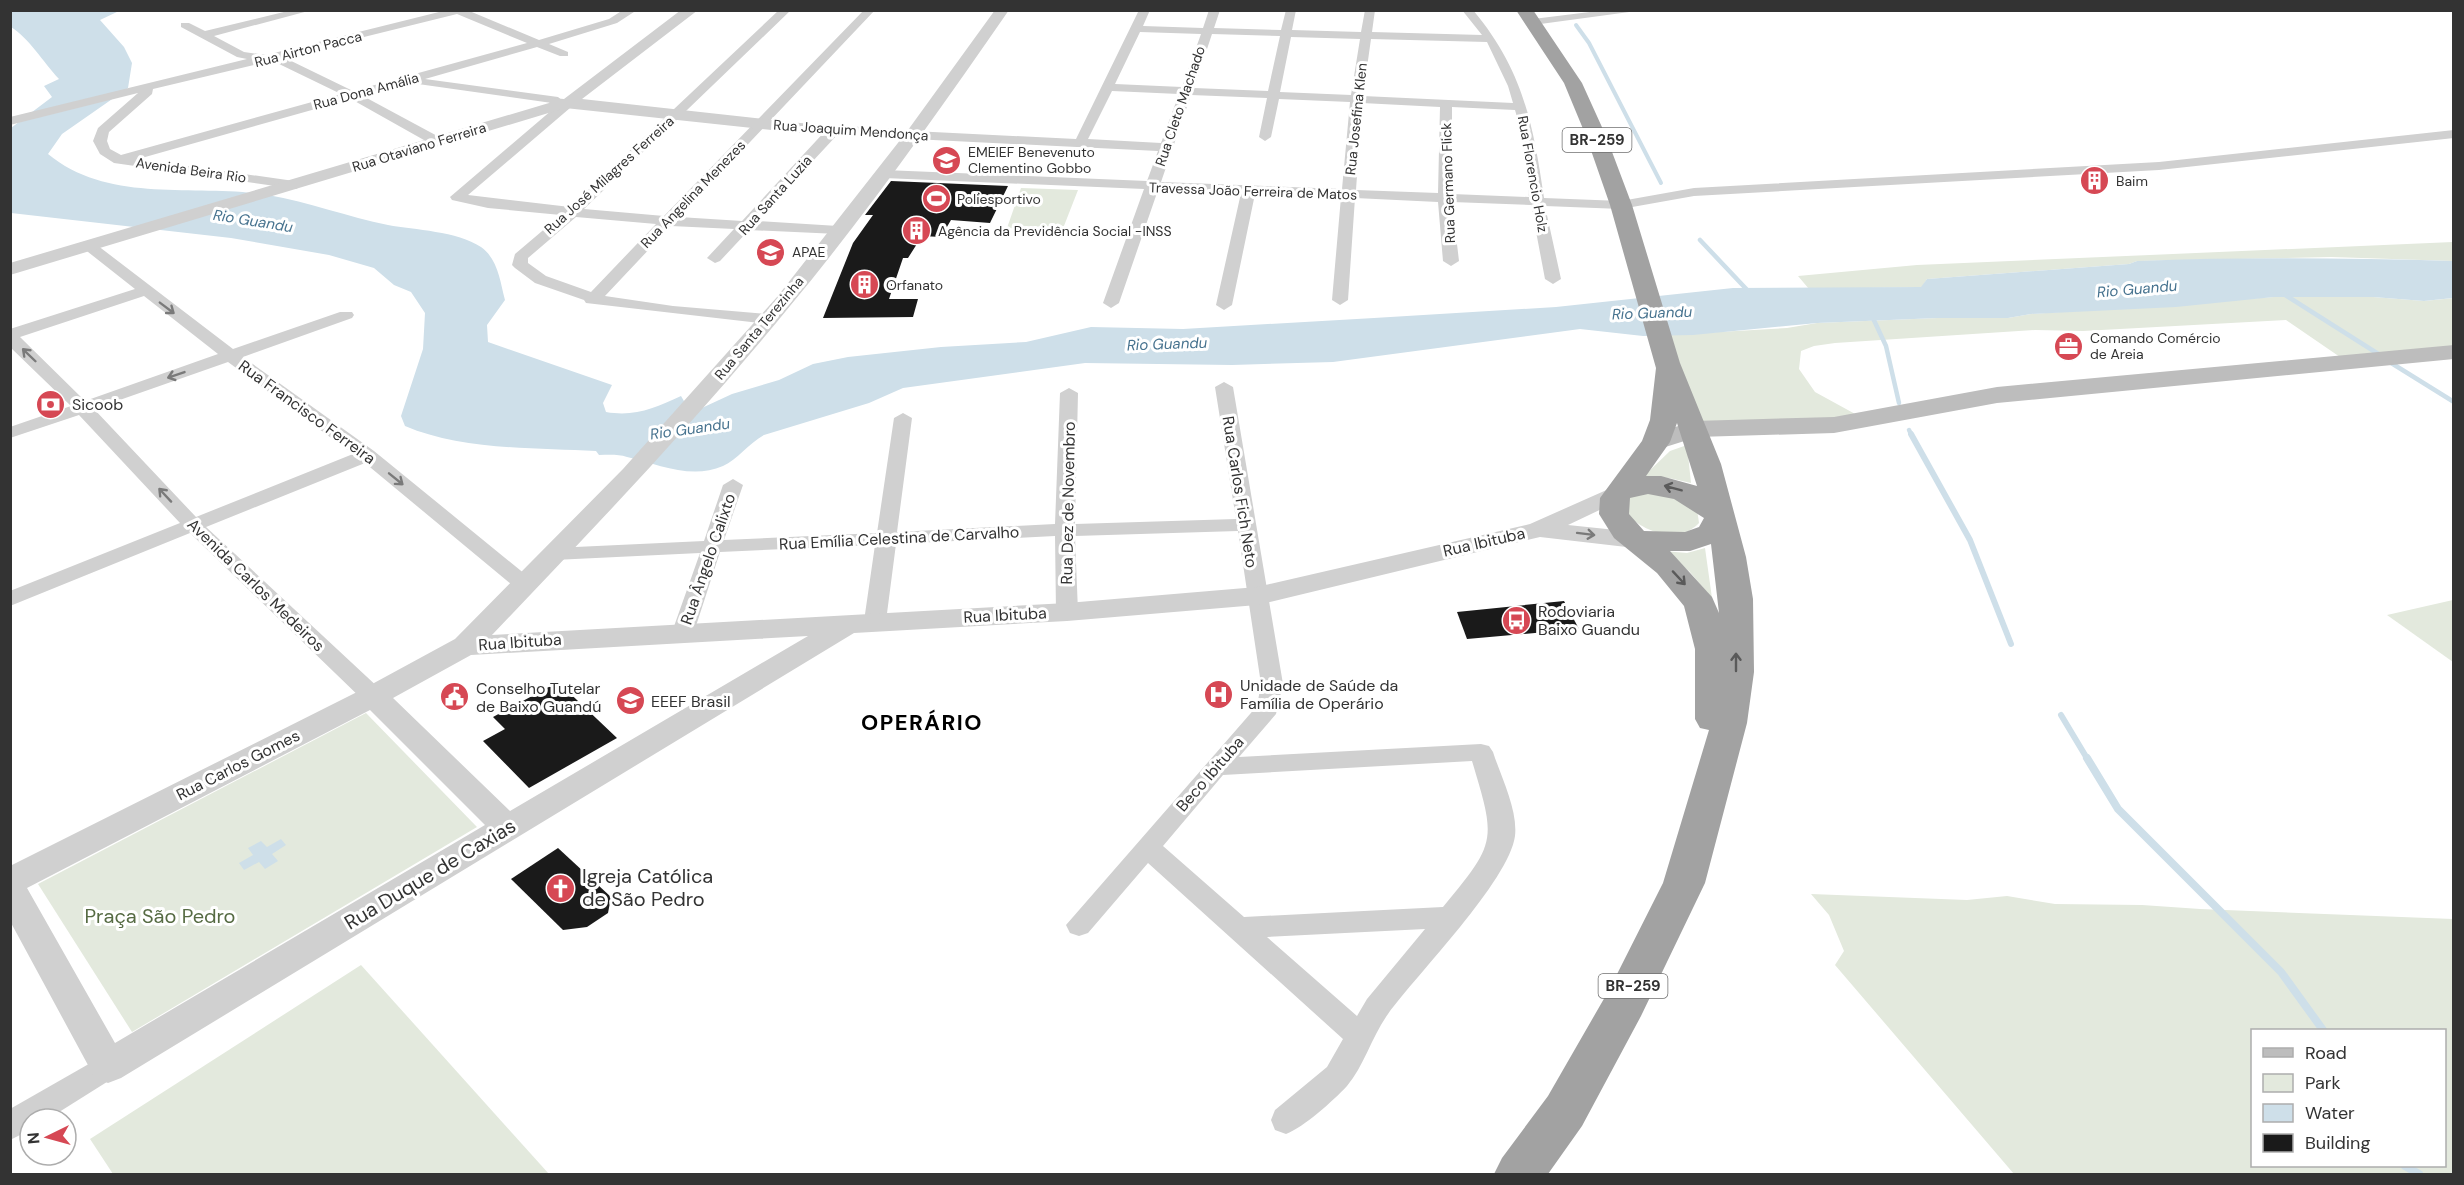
<svg xmlns="http://www.w3.org/2000/svg" width="2464" height="1185" font-family="'DM Sans',sans-serif">
<rect width="100%" height="100%" fill="#fff"/>
<g fill="#e3e9dd" fill-rule="evenodd">
<path d="M1021,188L1078,190L1062,231L1007,228Z"/>
<path d="M2453,242V261L2331,257L2137,261L2129,264L1927,279L1922,287L1809,289L1798,276L1917,265Z"/>
<path d="M2274,297H2373L2424,301L2454,298L2453,347L2340,357L2286,320L2083,331L2035,330L1835,343L1814,346L1801,351L1799,369L1815,392L1857,415L1842,419L1700,425L1666,335L1787,328L1817,323L1938,318H2008L2031,314Z"/>
<path d="M1687,445L1691,483L1669,478L1644,476L1670,451Z"/>
<path d="M1657,491L1697,509L1699,523C1677,546 1643,531 1625,513L1628,499L1635,494Z"/>
<path d="M1705,548L1712,598L1689,571L1663,551L1687,553Z"/>
<path d="M2453,600V662L2387,615Z"/>
<path d="M366,713L477,827L132,1032L38,884Z"/>
<path d="M1811,894L1967,900L2007,896L2055,904L2142,905L2200,909L2453,919V1174H2014L1835,965L1844,951L1829,915ZM2252,1030H2444V1166H2252Z"/>
<path d="M361,965L549,1174H113L90,1139Z"/>
</g>
<g fill="#cedfe9">
<path d="M11,11H119L100,20L124,47L132,63L128,88L62,134L48,154C110,205 195,183 268,195C309,202 348,217 388,225C415,230 457,231 481,247C498,259 500,281 505,300L487,325L488,342L612,385L603,403L606,412C635,417 655,408 681,396L691,413L732,394L779,380L813,364L848,357L941,347L1026,342L1091,327L1183,329L1374,318L1556,307L1733,288L1921,287L1927,279L2129,264L2137,261C2242,257 2348,258 2453,261V298L2424,301L2373,297H2274L2176,307L2031,314L2008,318H1938L1817,323L1693,335L1643,336L1580,329L1333,362L1232,365L1085,363L903,388L869,403L764,435C749,443 737,460 723,466C691,480 658,464 627,457C618,454 608,455 599,455L596,451C535,448 461,450 405,426L401,416L423,349L425,313L411,292L394,285L374,268L329,255L231,238L11,213V128L52,97L44,86L59,79C43,62 29,38 11,27Z"/>
<path d="M281,839L286,845L272,854L278,861L265,869L259,862L244,870L239,863L253,855L248,848L261,841L267,847Z"/>
</g>
<g fill="none" stroke-linecap="round" stroke-linejoin="round">
<path stroke="#cedfe9" stroke-width="4" d="M1576,25L1589,43L1661,183"/>
<g stroke="#cedfe9" stroke-width="4.5">
<path d="M1700,240L1751,294"/>
<path d="M2282,293L2380,355"/>
<path d="M1872,316L1886,346L1899,403"/>
<path d="M2388,361L2454,402"/>
<path d="M1909,430L1912,436"/>
</g>
<g stroke="#cedfe9" stroke-width="6">
<path d="M1911,434L1970,540L2011,644"/>
<path d="M2061,715L2088,760"/>
</g>
<g stroke="#cedfe9" stroke-width="8">
<path d="M2087,758L2118,809L2281,972L2323,1030"/>
<path d="M2405,1166L2419,1174"/>
</g>
</g>
<g fill="#1a1a1a">
<path d="M891,181L1008,186L990,223L951,220L941,237L922,236L908,258H903L889,299H918L913,317L823,318L853,243L873,215H865Z"/>
<path d="M1564,601L1579,629L1467,639L1457,612Z"/>
<path d="M558,682L617,738L529,788L483,741L505,729L493,717Z"/>
<path d="M558,848L611,897L608,913L587,927L563,930L511,879Z"/>
</g>
<g fill="none" stroke-linecap="round" stroke-linejoin="round">
<g fill="#d0d0d0" fill-rule="evenodd">
<path d="M292,10H312L214,36L244,52L266,55L447,10H467L539,40L609,19L623,10H637L617,23L549,44L568,52V56H560L537,47L425,79L558,97L564,102H570V108L468,195L570,207L779,10H791L584,209L664,216L864,10H875L679,217L742,221L828,128H838V134L757,221L838,226L845,230L838,234L749,230L720,261L715,263L707,258L734,229L671,226L605,296L673,306L768,314L776,319L768,324L586,303L584,300L535,283L515,268L512,265L515,254L561,215L488,208L452,200L450,197L559,104L411,83L363,96L441,138V144H431L351,99L138,159L301,182L303,185L296,189L114,163L100,154L93,141L98,128L138,93L10,125V117L247,59L237,57L181,27V23H189L205,31ZM457,14L527,43L353,91L283,57ZM266,62L277,63L341,94L121,155L110,149L107,141L109,132L152,94L153,89ZM576,217L656,224L591,292L546,276L528,263V258Z"/>
<path d="M1139,10H1150L1143,26L1203,28L1209,10H1220L1214,28L1281,30L1286,10H1296L1292,30L1361,32L1365,10H1375L1372,32L1482,35L1462,10H1473C1523,70 1533,123 1544,198L1621,201L1694,188L2159,162L2454,130V138L2159,170L1694,196L1621,209L1545,206L1561,279L1553,284L1545,279L1531,205L1452,202L1459,261L1451,266L1443,261L1438,202L1355,198L1348,300L1340,305L1332,300L1341,197L1255,194L1232,305L1224,310L1216,305L1241,193L1158,190L1119,303L1111,308L1103,303L1144,189L884,178L877,174L884,170L1147,181L1158,151L913,139L907,135L913,131L1076,139ZM1140,32L1201,34L1182,87L1115,84ZM1212,34L1280,36L1268,91L1194,88ZM1291,37L1360,39L1351,95L1280,92ZM1371,39L1487,42L1508,86L1513,103L1363,96ZM1112,91L1179,94L1161,143L1088,139ZM1191,95L1267,98L1259,137L1265,141L1271,137L1279,99L1350,102L1342,189L1161,182ZM1362,103L1440,107L1438,193L1356,190ZM1452,107L1515,110L1522,134L1529,197L1452,194Z"/>
<path d="M1606,10H1644L1533,25L1528,22L1533,19Z"/>
<path d="M88,241L93,242L233,349L340,312H352L354,315L352,318L243,357L374,451L531,579L534,584L531,589H517L365,463L206,527L381,690L384,696L381,702L373,704L365,702L190,533L10,606V591L180,523L79,415L10,438V427L71,406L10,347V329L135,289L83,248L81,245ZM144,296L218,354L85,401L20,337ZM228,362L353,454L196,517L94,409Z"/>
<path d="M1224,382L1233,387L1283,684L1276,714L1239,757L1481,744L1489,746L1493,752C1501,777 1518,810 1515,836C1509,881 1417,974 1388,1014C1372,1036 1364,1066 1347,1086C1333,1101 1304,1127 1286,1134L1275,1130L1271,1120L1275,1110L1327,1067L1343,1039L1148,863L1088,933L1079,936L1070,933L1066,925L1257,706L1261,684L1238,531L1075,536L1078,612L1075,617H1059L1056,612L1055,536L896,544L886,621L883,626H867L864,621L875,545L720,552L694,632L691,637H675L672,632L700,553L554,560L547,558L544,554L547,550L554,548L704,541L723,485L733,479L743,485L724,540L877,533L894,418L903,413L912,418L897,532L1055,524L1060,393L1069,388L1078,393L1075,524L1236,519L1215,387ZM1472,761C1496,841 1497,842 1443,907L1244,917L1163,846L1223,775ZM1425,929L1367,999L1357,1016L1267,937Z"/>
<path d="M108,1053L118,1057L123,1066L118,1075L48,1119H30V1130L10,1140V1109Z"/>
</g>
<path fill="#d0d0d0" fill-rule="evenodd" d="M681,10H698L582,99L800,123L908,130L995,10H1009C939,111 868,212 790,306C696,421 594,528 492,635L1067,603L1257,587L1530,524L1620,484L1629,486L1632,491L1629,496L1568,525L1635,532L1644,535L1648,540L1644,545L1635,548L1540,537L1257,605L1067,621L854,633L121,1078L108,1083L95,1078L10,921V866L363,689L455,639L623,469L777,297L901,139L800,133L565,108L10,275V263L549,103L552,98L564,99ZM808,636L510,811L393,698L471,655ZM370,710L485,825L115,1043L27,888Z"/>
<path fill="#bdbdbd" fill-rule="evenodd" d="M2454,345V359L1997,403L1834,433L1697,437L1656,450L1647,448L1643,442L1647,436L1694,421L1834,417L1997,387Z"/>
<path fill="#a2a2a2" fill-rule="evenodd" d="M1516,10H1533L1582,83L1606,136L1632,205L1680,363L1721,464L1746,557L1753,599L1754,672L1747,723L1705,883L1641,1016L1582,1126L1548,1174H1494L1502,1158L1548,1096L1609,990L1663,883L1709,730L1700,728L1695,719V649L1684,606L1657,573L1614,538L1599,514L1600,498L1642,441L1650,420L1656,368L1610,205L1586,136L1564,83ZM1677,423L1697,486L1661,476H1646L1670,442ZM1648,494L1674,499L1704,518L1699,527L1685,532L1644,531L1629,514L1630,498ZM1711,544L1719,613L1712,597L1670,551H1690Z"/>
</g>
<defs><path id="oneway-shaft" d="M-6 0H5M1.5-3L5.5 0L1.5 3" fill="none" stroke-width="1.6" stroke-linecap="round" stroke-linejoin="round" transform="scale(1.5)"/></defs>
<g stroke="#7a7a7a">
<use href="#oneway-shaft" transform="translate(167 308) rotate(37)"/>
<use href="#oneway-shaft" transform="translate(29 355) rotate(-136)"/>
<use href="#oneway-shaft" transform="translate(176 375) rotate(161)"/>
<use href="#oneway-shaft" transform="translate(396 479) rotate(39)"/>
<use href="#oneway-shaft" transform="translate(165 495) rotate(-133)"/>
<use href="#oneway-shaft" transform="translate(1586 534) rotate(7)"/>
</g>
<g stroke="#5a5a5a">
<use href="#oneway-shaft" transform="translate(1673 488) rotate(-165)"/>
<use href="#oneway-shaft" transform="translate(1679 578) rotate(47)"/>
<use href="#oneway-shaft" transform="translate(1736 662) rotate(-90)"/>
</g>
<defs>
<symbol id="school-disc" viewBox="-11 -11 22 22"><circle r="9.5" fill="#d64854" stroke="#fff"/><path d="M0-5L7-2L0 1L-7-2ZM-4 1L0 2.5L4 1V4Q0 6-4 4Z" fill="#fff"/></symbol>
<symbol id="building-disc" viewBox="-11 -11 22 22"><circle r="9.5" fill="#d64854" stroke="#fff"/><path d="M-4-6H4V6H1V3H-1V6H-4ZM-2.5-4.3h1.7v1.8h-1.7ZM.8-4.3h1.7v1.8H.8ZM-2.5-1h1.7V.8h-1.7ZM.8-1h1.7V.8H.8Z" fill="#fff"/></symbol>
<symbol id="stadium-disc" viewBox="-11 -11 22 22"><circle r="9.5" fill="#d64854" stroke="#fff"/><path d="M0-5a6.5 5 0 1 0 0 10a6.5 5 0 1 0 0-10ZM-3.5-1.8h7v3.6h-7Z" fill="#fff"/></symbol>
<symbol id="office-disc" viewBox="-11 -11 22 22"><circle r="9.5" fill="#d64854" stroke="#fff"/><path d="M-6-3h4V-5.5h4V-3h4V5H-6ZM-1-4.5V-3h2v-1.5ZM-6 0V1H6V0Z" fill="#fff"/></symbol>
<symbol id="bank-disc" viewBox="-11 -11 22 22"><circle r="9.5" fill="#d64854" stroke="#fff"/><path d="M-6-4H6V4H-6ZM0-2.3a2.3 2.3 0 1 0 0 4.6a2.3 2.3 0 1 0 0-4.6Z" fill="#fff"/></symbol>
<symbol id="bus-disc" viewBox="-11 -11 22 22"><circle r="9.5" fill="#d64854" stroke="#fff"/><path d="M-5-6H5V4H4V6H2V4H-2V6H-4V4H-5ZM-3.5-4V0h7V-4ZM-3.5 1.2v1.5H-2V1.2ZM2 1.2v1.5H3.5V1.2Z" fill="#fff"/></symbol>
<symbol id="hospital-disc" viewBox="-11 -11 22 22"><circle r="9.5" fill="#d64854" stroke="#fff"/><path d="M-5-5h3v3.5h4V-5h3V5h-3V1.5h-4V5h-3Z" fill="#fff"/></symbol>
<symbol id="civic-disc" viewBox="-11 -11 22 22"><circle r="9.5" fill="#d64854" stroke="#fff"/><path d="M-.6-6.5H3V-4.5H.6V-3L4-1V1h2V6H-6V1h2V-1L-.6-3ZM-1.2 2.5V6h2.4V2.5Z" fill="#fff"/></symbol>
<symbol id="church-disc" viewBox="-11 -11 22 22"><circle r="9.5" fill="#d64854" stroke="#fff"/><path d="M-1.2-6h2.4v3.5h3.3v2.4h-3.3V6h-2.4V-.1h-3.3v-2.4h3.3Z" fill="#fff"/></symbol>
</defs>
<g fill-rule="evenodd">
<use href="#school-disc" x="930" y="144" width="33" height="33"/>
<use href="#building-disc" x="2078" y="164" width="33" height="33"/>
<use href="#stadium-disc" x="920" y="182" width="33" height="33"/>
<use href="#building-disc" x="900" y="214" width="33" height="33"/>
<use href="#school-disc" x="754" y="236" width="33" height="33"/>
<use href="#building-disc" x="848" y="268" width="33" height="33"/>
<use href="#office-disc" x="2052" y="330" width="33" height="33"/>
<use href="#bank-disc" x="34" y="388" width="33" height="33"/>
<use href="#bus-disc" x="1500" y="604" width="33" height="33"/>
<use href="#hospital-disc" x="1202" y="678" width="33" height="33"/>
<use href="#civic-disc" x="438" y="680" width="33" height="33"/>
<use href="#school-disc" x="614" y="684" width="33" height="33"/>
<use href="#church-disc" x="544" y="872" width="33" height="33"/>
</g>
<g text-anchor="middle" dominant-baseline="central" stroke-width="6" stroke-linejoin="round" paint-order="stroke">
<g font-size="14" fill="#333" stroke="#fff">
<text transform="translate(308 49) rotate(-14)">Rua Airton Pacca</text>
<text transform="translate(366 91) rotate(-15)">Rua Dona Amália</text>
<text transform="translate(1180 106) rotate(-71)">Rua Cleto Machado</text>
<text transform="translate(1356 119) rotate(-84)">Rua Josefina Klen</text>
<text transform="translate(851 130) rotate(4)">Rua Joaquim Mendonça</text>
<text transform="translate(419 147) rotate(-17)">Rua Otaviano Ferreira</text>
<text transform="translate(191 170) rotate(8)">Avenida Beira Rio</text>
<text transform="translate(1533 174) rotate(80)">Rua Florencio Holz</text>
<text transform="translate(609 175) rotate(-42)">Rua José Milagres Ferreira</text>
<text transform="translate(1448 183) rotate(-92)">Rua Germano Flick</text>
<text transform="translate(1253 191) rotate(2)">Travessa João Ferreira de Matos</text>
<text transform="translate(693 194) rotate(-46)">Rua Angelina Menezes</text>
<text transform="translate(775 195) rotate(-48)">Rua Santa Luzia</text>
<text transform="translate(759 328) rotate(-50)">Rua Santa Terezinha</text>
</g>
<g font-size="14" fill="#333" stroke="#fff" text-anchor="start">
<text x="968" y="152">EMEIEF Benevenuto<tspan x="968" dy="16">Clementino Gobbo</tspan></text>
<text x="2116" y="181">Baim</text>
<text x="957" y="199">Poliesportivo</text>
<text x="938" y="231">Agência da Previdência Social -INSS</text>
<text x="792" y="252">APAE</text>
<text x="886" y="285">Orfanato</text>
<text x="2090" y="338">Comando Comércio<tspan x="2090" dy="16">de Areia</tspan></text>
</g>
<g fill="#fff" stroke="#707070" stroke-width="1.5">
<rect x="1562.5" y="128" width="69" height="24" rx="4.5"/>
<rect x="1598.5" y="974" width="69" height="24" rx="4.5"/>
</g>
<g font-size="15" font-weight="bold" fill="#333">
<text x="1597" y="140">BR-259</text>
<text x="1633" y="986">BR-259</text>
</g>
<g font-size="15" font-style="italic" fill="#47738f" stroke="#fff">
<text transform="translate(253 221) rotate(9)">Rio Guandu</text>
<text transform="translate(2137 289) rotate(-5)">Rio Guandu</text>
<text transform="translate(1652 313) rotate(-2)">Rio Guandu</text>
<text transform="translate(1167 344) rotate(-2)">Rio Guandu</text>
<text transform="translate(690 429) rotate(-8)">Rio Guandu</text>
</g>
<g font-size="16" fill="#333" stroke="#fff" text-anchor="start">
<text x="72" y="404">Sicoob</text>
<text x="1538" y="611">Rodoviaria<tspan x="1538" dy="18">Baixo Guandu</tspan></text>
<text x="1240" y="685">Unidade de Saúde da<tspan x="1240" dy="18">Família de Operário</tspan></text>
<text x="476" y="688">Conselho Tutelar<tspan x="476" dy="18">de Baixo Guandú</tspan></text>
<text x="651" y="701">EEEF Brasil</text>
</g>
<g font-size="16" fill="#333" stroke="#fff">
<text transform="translate(307 412) rotate(36)">Rua Francisco Ferreira</text>
<text transform="translate(1240 492) rotate(81)">Rua Carlos Fich Neto</text>
<text transform="translate(1068 503) rotate(-89)">Rua Dez de Novembro</text>
<text transform="translate(899 538) rotate(-3)">Rua Emília Celestina de Carvalho</text>
<text transform="translate(1484 542) rotate(-13)">Rua Ibituba</text>
<text transform="translate(708 559) rotate(-71)">Rua Ângelo Calixto</text>
<text transform="translate(256 585) rotate(44)">Avenida Carlos Medeiros</text>
<text transform="translate(1005 615) rotate(-3)">Rua Ibituba</text>
<text transform="translate(520 642) rotate(-4)">Rua Ibituba</text>
<text transform="translate(238 765) rotate(-27)">Rua Carlos Gomes</text>
<text transform="translate(1210 774) rotate(-49)">Beco Ibituba</text>
</g>
<g font-size="20" fill="#333" stroke="#fff">
<text transform="translate(430 874) rotate(-31)">Rua Duque de Caxias</text>
</g>
<g font-size="20" fill="#333" stroke="#fff" text-anchor="start">
<text x="582" y="876">Igreja Católica<tspan x="582" dy="23">de São Pedro</tspan></text>
</g>
<g font-size="20" fill="#566b43" stroke="#fff">
<text x="160" y="916">Praça São Pedro</text>
</g>
<g font-size="22" font-weight="bold" letter-spacing="1.5" fill="#000" stroke="#fff">
<text x="922" y="722">OPERÁRIO</text>
</g>
</g>
<rect width="2464" height="1185" fill="none" stroke="#333333" stroke-width="24"/>
<rect x="2251" y="1029" width="195" height="138" fill="#ffffff" stroke="#adadad" stroke-width="1.5"/>
<rect x="2263" y="1048" width="30" height="9" fill="#bdbdbd" stroke="#adadad" stroke-width="1.5"/>
<text x="2305" y="1059" font-size="18" fill="#333333">Road</text>
<rect x="2263" y="1074" width="30" height="18" fill="#e3e9dd" stroke="#adadad" stroke-width="1.5"/>
<text x="2305" y="1089" font-size="18" fill="#333333">Park</text>
<rect x="2263" y="1104" width="30" height="18" fill="#cedfe9" stroke="#adadad" stroke-width="1.5"/>
<text x="2305" y="1119" font-size="18" fill="#333333">Water</text>
<rect x="2263" y="1134" width="30" height="18" fill="#1a1a1a" stroke="#adadad" stroke-width="1.5"/>
<text x="2305" y="1149" font-size="18" fill="#333333">Building</text>
<g transform="translate(48 1137) rotate(265)"><circle r="28" fill="#ffffff" stroke="#adadad" stroke-width="1.5"/>
<path d="M0-4.5L10 22L0 15L-10 22Z" fill="#d64854"/>
<text y="-9" font-size="16" font-weight="bold" text-anchor="middle" fill="#333333">N</text>
</g>
</svg>
